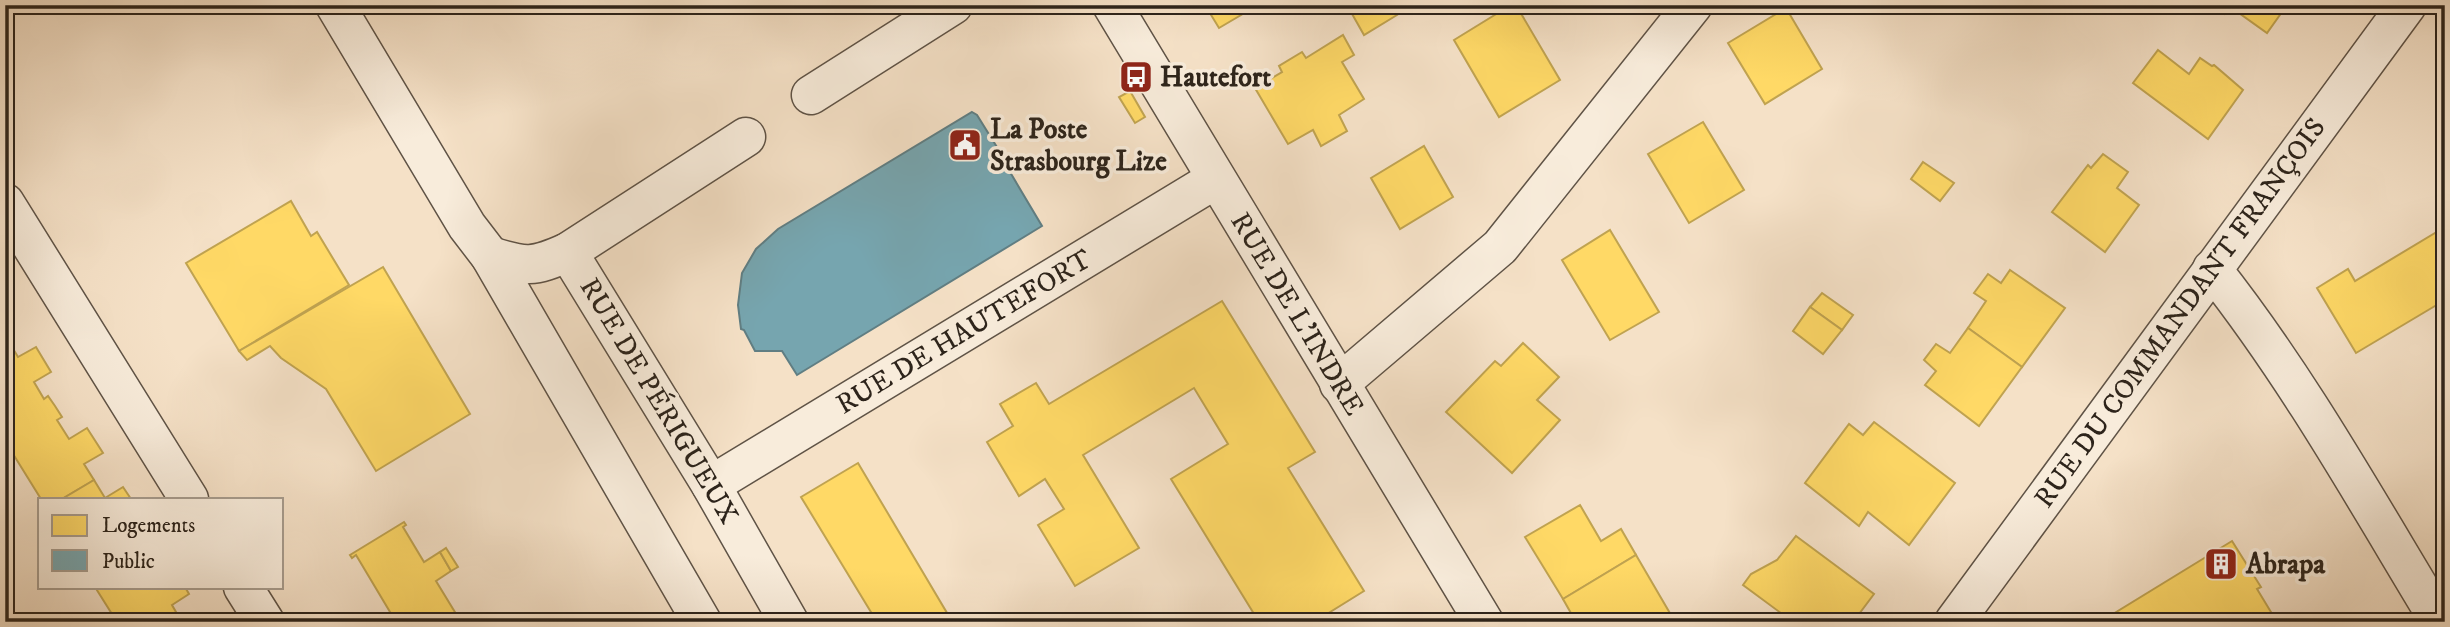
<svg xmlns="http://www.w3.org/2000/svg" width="2450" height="627" font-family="'IM FELL DW Pica',serif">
<rect width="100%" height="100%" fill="#f5e1c7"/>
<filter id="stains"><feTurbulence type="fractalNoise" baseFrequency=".00286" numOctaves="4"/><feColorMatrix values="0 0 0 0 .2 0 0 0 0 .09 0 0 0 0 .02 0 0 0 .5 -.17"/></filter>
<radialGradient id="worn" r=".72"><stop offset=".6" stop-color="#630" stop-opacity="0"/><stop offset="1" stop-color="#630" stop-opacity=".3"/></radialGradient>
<g fill="#ffd966" stroke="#c0a350" stroke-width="2">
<path d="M1205,5H1258L1219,28Z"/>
<path d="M1347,5H1391L1397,15L1364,35Z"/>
<path d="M1511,5H1516L1560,80L1499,117L1454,40Z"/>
<path d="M2209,5H2287L2267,33L2229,6L2224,14Z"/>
<path d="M1786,8L1822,69L1765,104L1728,43Z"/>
<path d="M1343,35L1354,55L1342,62L1364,99L1339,115L1347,131L1321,146L1313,130L1288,144L1255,88L1282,72L1279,66L1302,52L1306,58Z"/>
<path d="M2158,50L2189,74L2200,58L2212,66L2214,65L2243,90L2208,139L2133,83Z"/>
<path d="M1130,91L1145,117L1135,123L1119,97Z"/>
<path d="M1703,122L1744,190L1689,223L1648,154Z"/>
<path d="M1424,146L1453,197L1400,229L1371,178Z"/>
<path d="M2103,154L2128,172L2117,188L2139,205L2105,252L2052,212L2088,165L2091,168Z"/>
<path d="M1923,162L1954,183L1940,201L1911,179Z"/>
<path d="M291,201L311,236L317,232L349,285L239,351L186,263Z"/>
<path d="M2445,227V300L2356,353L2317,288L2348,269L2355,281Z"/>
<path d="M1610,230L1659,312L1610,340L1562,260Z"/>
<path d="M383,267L470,414L376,471L326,389L281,358L270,346L247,360L239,351Z"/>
<path d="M2010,270L2065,308L2022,367L1968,328L1986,301L1974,293L1988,274L2001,283Z"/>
<path d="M1822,293L1853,315L1842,330L1810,307Z"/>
<path d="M1222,301L1315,452L1288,468L1364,591L1314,622H1259L1171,479L1228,444L1194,388L1083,455L1139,548L1075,586L1038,525L1064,509L1045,479L1019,496L987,442L1013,426L1000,404L1036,383L1049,404Z"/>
<path d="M1810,307L1842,330L1823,354L1793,331Z"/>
<path d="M1968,328L2022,367L1979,426L1925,385L1936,371L1924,360L1936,344L1950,353Z"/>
<path d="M11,337L13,340L9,342L18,357L36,347L51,372L34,382L44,399L48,396L55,406L62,417L57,420L69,439L87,428L103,453L84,464L94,480L62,499H41L5,441V340Z"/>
<path d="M1523,343L1559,377L1537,400L1560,420L1512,473L1446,412L1495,361L1501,366Z"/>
<path d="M1874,422L1955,483L1909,545L1868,512L1859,526L1805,483L1849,424L1863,435Z"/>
<path d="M858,463L950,618L943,622H877L801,497Z"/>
<path d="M94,480L105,498L123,487L131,499H62Z"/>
<path d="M1580,505L1601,541L1621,529L1636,555L1563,599L1525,537Z"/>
<path d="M404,522L406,525L403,527L424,562L440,552L451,571L436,581L461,622H396L356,555L352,558L350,555Z"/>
<path d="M1796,536L1874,594L1853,622H1793L1743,585L1751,574L1777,560Z"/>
<path d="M2232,541L2261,587L2257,589L2277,622H2100Z"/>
<path d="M446,548L458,567L451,571L440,552Z"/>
<path d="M1636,555L1671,615L1661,622H1576L1563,599Z"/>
<path d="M95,587H185L189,594L172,605L180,619L176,622H117Z"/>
</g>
<path fill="#76a5af" stroke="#607e83" stroke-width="2" d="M972,112L977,115L1005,160L1004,162L1042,226L797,375L782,351H755L744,330L741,329L738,305L742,273L756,249L778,229Z"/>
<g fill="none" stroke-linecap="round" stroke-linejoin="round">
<defs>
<g id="minor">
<path d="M335,5L467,226L490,256L702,622"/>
<path d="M1112,5L1484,622"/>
<path d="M811,95L953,5"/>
<path d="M5,203L189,499"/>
<path d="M568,252L711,485L789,622"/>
<path d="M490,256C525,267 533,268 568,252L746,137"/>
<path d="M2212,269C2299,379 2367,502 2440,622"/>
<path d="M1339,384L1500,247L1693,5"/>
<path d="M711,485L1216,179"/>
<path d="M243,587L265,622"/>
<path d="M1954,622L2407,5"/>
</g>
</defs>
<use href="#minor" stroke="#5f5346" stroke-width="41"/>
<use href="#minor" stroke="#f8ecdb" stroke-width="38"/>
</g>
<defs>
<symbol id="bus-square" viewBox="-11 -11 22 22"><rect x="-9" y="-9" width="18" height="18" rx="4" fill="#8f2418" stroke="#f8ecdb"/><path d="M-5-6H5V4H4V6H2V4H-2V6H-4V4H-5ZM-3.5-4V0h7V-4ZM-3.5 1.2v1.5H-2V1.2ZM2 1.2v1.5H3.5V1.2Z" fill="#fff"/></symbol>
<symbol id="civic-square" viewBox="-11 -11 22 22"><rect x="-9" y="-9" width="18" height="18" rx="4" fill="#8f2418" stroke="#f8ecdb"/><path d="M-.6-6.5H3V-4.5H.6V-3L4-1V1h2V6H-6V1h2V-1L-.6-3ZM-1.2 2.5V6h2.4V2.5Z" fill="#fff"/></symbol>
<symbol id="building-square" viewBox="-11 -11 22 22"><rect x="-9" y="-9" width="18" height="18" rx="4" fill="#8f2418" stroke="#f8ecdb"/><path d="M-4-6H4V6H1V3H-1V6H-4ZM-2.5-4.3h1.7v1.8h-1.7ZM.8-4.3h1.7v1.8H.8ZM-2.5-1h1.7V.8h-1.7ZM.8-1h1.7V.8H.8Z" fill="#fff"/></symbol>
</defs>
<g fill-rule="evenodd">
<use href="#bus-square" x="1117" y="58" width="38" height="38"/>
<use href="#civic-square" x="946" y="126" width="38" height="38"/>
<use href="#building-square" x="2202" y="545" width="38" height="38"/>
</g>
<g text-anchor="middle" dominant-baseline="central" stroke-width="7" stroke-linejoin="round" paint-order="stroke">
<g font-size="28" font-weight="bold" fill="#2d241b" stroke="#f8ecdb" text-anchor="start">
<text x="1160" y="77">Hautefort</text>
<text x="990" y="129">La Poste<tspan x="990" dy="32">Strasbourg Lize</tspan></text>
<text x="2246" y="564">Abrapa</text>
</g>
<g font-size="28" fill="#2d241b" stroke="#f8ecdb">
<text transform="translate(2180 313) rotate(-54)">RUE DU COMMANDANT FRANÇOIS</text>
<text transform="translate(1297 314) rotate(59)">RUE DE L'INDRE</text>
<text transform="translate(964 332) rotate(-31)">RUE DE HAUTEFORT</text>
<text transform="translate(659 401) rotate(59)">RUE DE PÉRIGUEUX</text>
</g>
</g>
<rect width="2450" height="627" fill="none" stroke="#f5e1c7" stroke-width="28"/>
<rect x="7" y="7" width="2436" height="613" fill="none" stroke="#2d241b" stroke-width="3.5"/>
<rect x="14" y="14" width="2422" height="599" fill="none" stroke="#2d241b" stroke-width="2"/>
<rect x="38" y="498" width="245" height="91" fill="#f8ecdb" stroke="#a79c8e" stroke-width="2"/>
<rect x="52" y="515" width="35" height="21" fill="#ffd966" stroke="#a79c8e" stroke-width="2"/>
<text x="102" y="532" font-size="21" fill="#2d241b">Logements</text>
<rect x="52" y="550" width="35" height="21" fill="#76a5af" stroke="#a79c8e" stroke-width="2"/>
<text x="102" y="568" font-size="21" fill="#2d241b">Public</text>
<rect width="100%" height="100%" filter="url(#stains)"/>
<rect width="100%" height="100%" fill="url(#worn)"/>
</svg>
